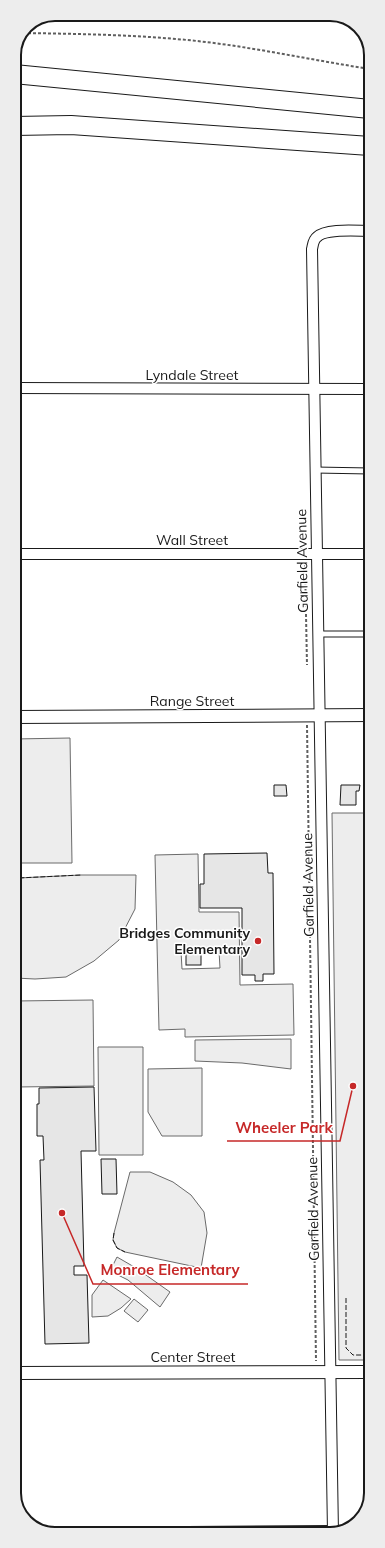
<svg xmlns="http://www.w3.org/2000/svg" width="385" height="1548" font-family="Mulish,sans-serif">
<rect width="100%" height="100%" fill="#fff"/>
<g fill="#ededed" stroke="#6a6a6a" fill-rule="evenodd">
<path d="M70,738L72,863H14V739Z"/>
<path d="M332,813H371V1360H339Z"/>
<path d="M198,854L199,912H239L240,985L293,984L294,1035L185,1037V1029L159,1030L155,855ZM181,951H219L220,968L182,969Z"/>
<path d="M81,875H136L135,909L119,940L94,961L66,977L35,979L15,978L14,882L18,878Z"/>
<path d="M93,1000L94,1086L16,1087L15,1001Z"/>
<path d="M291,1039V1069L242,1063L195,1061V1040Z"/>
<path d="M98,1047H143V1155H99Z"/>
<path d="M202,1068V1136H162L148,1112V1069Z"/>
<path d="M130,1172H150L173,1182L191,1195L204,1212L207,1233L201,1268L125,1252L117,1248L113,1240L114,1233Z"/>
<path d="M117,1257L136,1268L170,1292L160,1307L128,1280L110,1271Z"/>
<path d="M103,1280L131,1299L121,1308L108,1316L92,1317V1295Z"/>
<path d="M134,1299L148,1310L138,1322L124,1311Z"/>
</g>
<g fill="#e6e6e6" stroke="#1a1a1a">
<path d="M274,785H286L287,796H274Z"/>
<path d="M341,785H360L359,791H356V805H340Z"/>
<path d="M267,853L268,873H273L274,974H263V981H255V975H242V908H200V884H204V854Z"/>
<rect x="186" y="953" width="15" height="12"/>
<path d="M94,1087L96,1151H81L84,1266H74V1275H87L89,1343L45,1344L40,1160H44L43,1136H37V1104H39V1088Z"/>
<path d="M101,1159H116L117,1194H102Z"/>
</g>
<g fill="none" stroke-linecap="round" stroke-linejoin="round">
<defs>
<g id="service">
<path d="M315,470L370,471"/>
<path d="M318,634H371"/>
</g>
<g id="minor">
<path d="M14,388L370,389"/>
<path d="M14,554H371"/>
<path d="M49,1533L333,1531"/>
<path d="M333,1533L312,249C313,245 313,240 317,237C326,228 357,231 370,231"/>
</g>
<g id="tertiary">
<path d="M14,717L371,715"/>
<path d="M15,1373L371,1372"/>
</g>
<g id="motorway">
<path d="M14,74L370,109"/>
<path d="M14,126L71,125L370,146"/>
</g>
</defs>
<use href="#service" stroke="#1a1a1a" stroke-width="7"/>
<use href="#minor" stroke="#1a1a1a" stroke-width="12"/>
<use href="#tertiary" stroke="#1a1a1a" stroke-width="14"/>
<use href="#motorway" stroke="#1a1a1a" stroke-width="20"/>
<g stroke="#5f5f5f" stroke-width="2" stroke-dasharray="3 2" stroke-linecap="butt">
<path d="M23,33C87,34 151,35 214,43C267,50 318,61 370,69"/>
<path d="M305,564L307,665"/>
<path d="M307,725L316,1361"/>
</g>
<use href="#service" stroke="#fff" stroke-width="5"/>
<use href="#minor" stroke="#fff" stroke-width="10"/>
<use href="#tertiary" stroke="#fff" stroke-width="12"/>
<use href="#motorway" stroke="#fff" stroke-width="18"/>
<g stroke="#1a1a1a" stroke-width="1" stroke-dasharray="5 2" stroke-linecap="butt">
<path d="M14,882L18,878L81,875"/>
<path d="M114,1233L113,1240L117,1248L125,1252"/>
<path d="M346,1298V1348L353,1355H371"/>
</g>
</g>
<circle fill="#c62828" stroke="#fff" stroke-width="1.5" cx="258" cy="941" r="4"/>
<g text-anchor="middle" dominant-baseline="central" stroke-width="3" stroke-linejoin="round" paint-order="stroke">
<g font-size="14" fill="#1a1a1a" stroke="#fff">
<text x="192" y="375">Lyndale Street</text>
<text x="192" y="540">Wall Street</text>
<text transform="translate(302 561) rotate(-91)">Garfield Avenue</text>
<text x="192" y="701">Range Street</text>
<text transform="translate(308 885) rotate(-91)">Garfield Avenue</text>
<text transform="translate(313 1209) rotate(-91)">Garfield Avenue</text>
<text x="193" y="1357">Center Street</text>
</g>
<g font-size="14" font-weight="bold" fill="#1a1a1a" stroke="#fff" text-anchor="end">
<text x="250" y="933">Bridges Community<tspan x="250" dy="16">Elementary</tspan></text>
</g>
</g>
<path d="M0 0H385V1548H0ZM55 21H330A34 34 0 0 1 364 55V1493A34 34 0 0 1 330 1527H55A34 34 0 0 1 21 1493V55A34 34 0 0 1 55 21Z" fill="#ededed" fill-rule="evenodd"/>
<path fill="none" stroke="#1a1a1a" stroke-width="2" d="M55 21H330A34 34 0 0 1 364 55V1493A34 34 0 0 1 330 1527H55A34 34 0 0 1 21 1493V55A34 34 0 0 1 55 21Z"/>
<path fill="none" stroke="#c62828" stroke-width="1.5" d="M353 1086L340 1141H227M62 1213L93 1284H248"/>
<g fill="#c62828" stroke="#fff" stroke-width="1.5">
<circle cx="353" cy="1086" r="4"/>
<circle cx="62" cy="1213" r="4"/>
</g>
<g font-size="15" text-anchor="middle" font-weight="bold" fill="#c62828" stroke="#fff" stroke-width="3" stroke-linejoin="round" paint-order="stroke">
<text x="284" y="1133">Wheeler Park</text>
<text x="170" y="1275">Monroe Elementary</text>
</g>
</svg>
